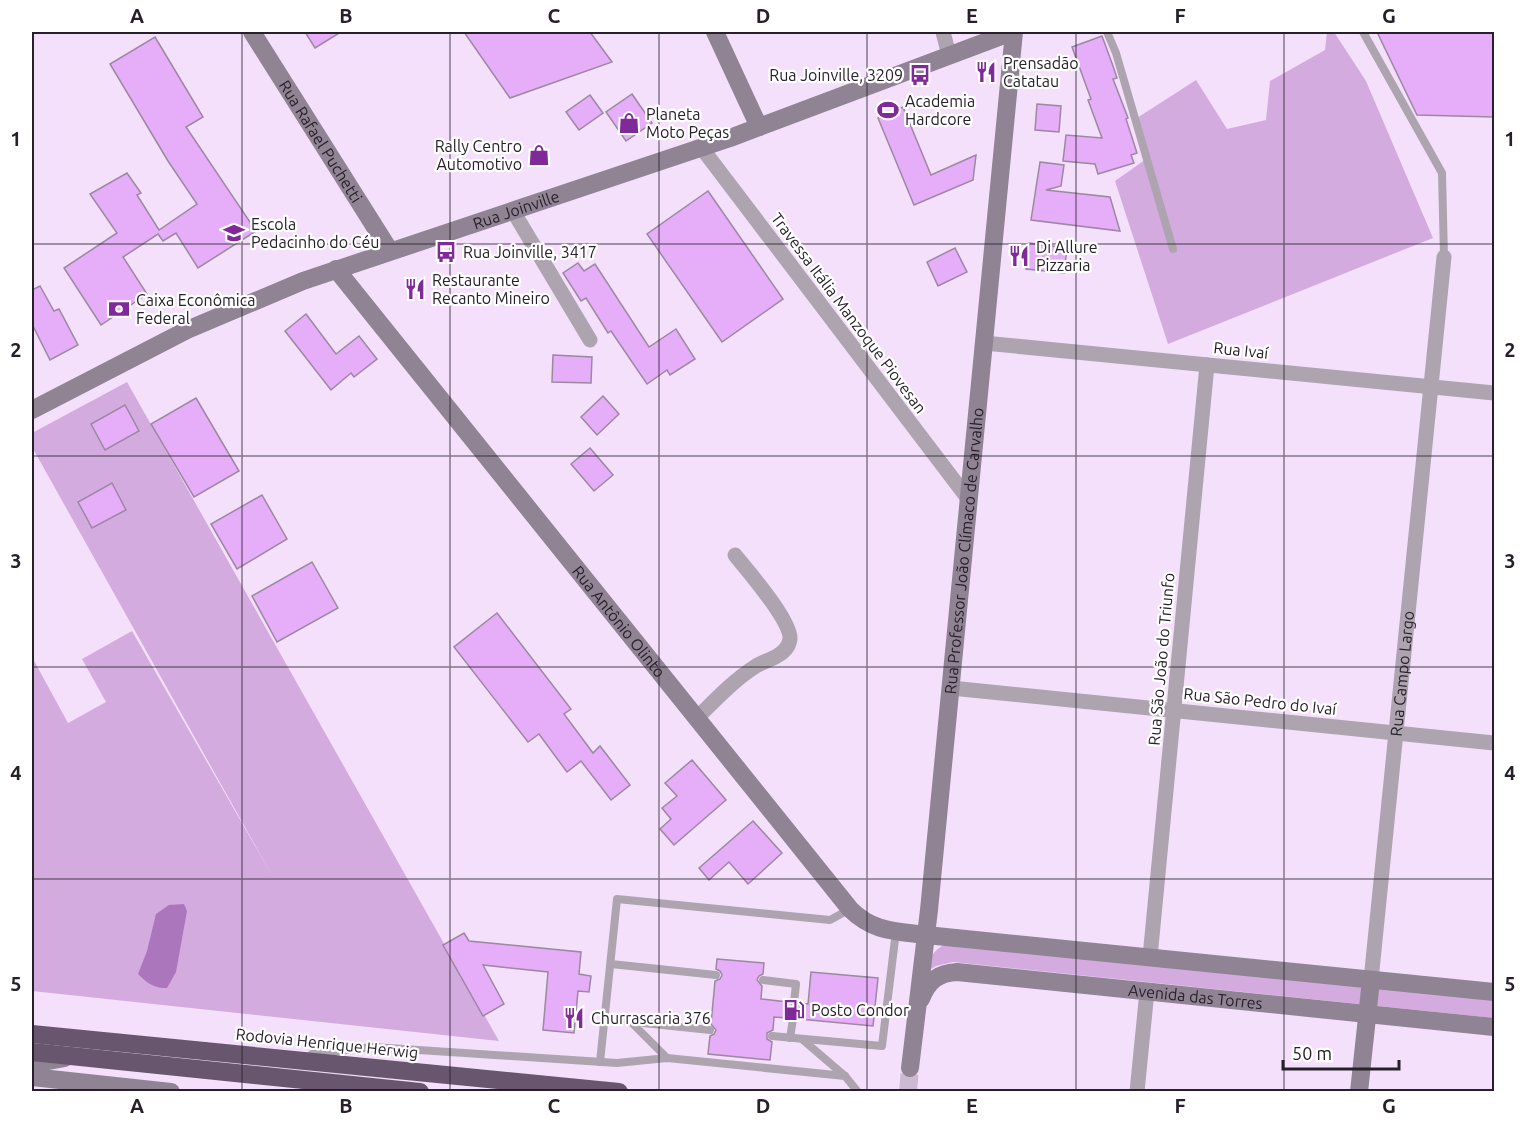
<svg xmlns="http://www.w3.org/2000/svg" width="1526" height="1123" font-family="Ubuntu,sans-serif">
<rect width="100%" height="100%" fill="#f5e0fc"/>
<g fill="#d3abdf">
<path d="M1327,32H1334L1366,81L1433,238L1168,344L1115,181L1149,157L1137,118L1196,80L1227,129L1266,120L1270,81L1325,50Z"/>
<path d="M127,382L499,1041L32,991V657L68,723L106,702L82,659L132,631L274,879L32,447V433Z"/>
<path d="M946,944L1494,997V1018L953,962L936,966L925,973C929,960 932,950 946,944Z"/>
</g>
<path fill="#ac76bd" d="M184,904L187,911L176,972L167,988C155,989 147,983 138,974L147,951L156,914L169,905Z"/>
<g fill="#e6adf8" stroke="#9b88a1" stroke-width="1.5">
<path d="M305,32H341L315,48Z"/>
<path d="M464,32H590L612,62L510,98Z"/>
<path d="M1377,32H1494V117L1417,115Z"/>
<path d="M1102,36L1113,66L1117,78L1113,79L1128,118L1126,119L1137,153L1131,155L1134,163L1098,174L1095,164L1063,161L1066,135L1102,138L1088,100L1091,99L1072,47Z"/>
<path d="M155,37L203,117L186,127L256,231L198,268L176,233L163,241L158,234L123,257L147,294L101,325L64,268L117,233L90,194L127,173L141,193L137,195L159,230L197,204L168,161L110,64Z"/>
<path d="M632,94L652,123L626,141L606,112Z"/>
<path d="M590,95L603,113L579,130L566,112Z"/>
<path d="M1037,104L1061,106L1059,132L1035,130Z"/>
<path d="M903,107L931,175L976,155L973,180L914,205L878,118Z"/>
<path d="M1040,162L1064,165L1061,186L1046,190L1110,197L1120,231L1031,220Z"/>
<path d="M708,191L783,299L722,342L647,234Z"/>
<path d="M1029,243L1067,248L1064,273L1026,269Z"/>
<path d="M955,248L967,272L938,286L927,262Z"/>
<path d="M578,263L584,271L595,264L649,347L676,329L695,359L670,375L667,370L647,384L611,331L608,333L586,298L581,301L563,273Z"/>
<path d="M40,286L54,311L59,309L78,345L50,360L32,324V290Z"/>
<path d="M306,314L336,354L359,336L377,359L354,377L351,373L331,390L285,331Z"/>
<path d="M553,355L592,357L591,383L552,382Z"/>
<path d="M603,396L619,414L597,435L581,417Z"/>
<path d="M196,398L239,471L194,497L151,424Z"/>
<path d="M125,405L139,431L105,450L91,424Z"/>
<path d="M590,448L613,475L594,491L571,464Z"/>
<path d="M112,483L126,510L92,528L78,502Z"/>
<path d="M262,495L287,539L237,569L211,524Z"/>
<path d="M312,562L338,608L277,642L252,596Z"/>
<path d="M497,613L571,709L564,714L593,753L600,746L630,785L611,800L581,761L567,772L539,734L528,742L454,647Z"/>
<path d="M692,760L726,800L674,845L660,829L671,819L662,808L677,796L665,783Z"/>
<path d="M753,821L782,853L748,884L729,862L709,880L699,868Z"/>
<path d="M464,933L469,941L581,952L579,974L591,976L589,992L578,991L574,1033L543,1030L548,972L483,965L504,1004L483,1016L443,945Z"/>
<path d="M717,959L764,963L763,974L759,976L757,980L762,986L761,999L788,1002L789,1006L793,1009L797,1008L800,1003L808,1004L811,972L878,978L873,1026L799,1019L796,1014L791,1013L787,1018L774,1017L773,1030L767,1033V1039L772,1042L770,1060L708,1054L710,1036L714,1034L716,1030L711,1024L715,981L720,979L722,975L720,971L716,969Z"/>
</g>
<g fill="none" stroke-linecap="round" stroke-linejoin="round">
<path stroke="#ccbad2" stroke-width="18" stroke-dasharray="18 9" stroke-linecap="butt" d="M908,1092L910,1068"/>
<g stroke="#ada4b0" stroke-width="8">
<path d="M1107,32L1116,53L1173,249"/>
<path d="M1363,32L1442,173L1444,257"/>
<path d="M611,964L716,975"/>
<path d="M763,980L796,984L794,1003"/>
<path d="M605,1019L710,1030"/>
<path d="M631,1022L667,1058"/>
<path d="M772,1036L882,1046L896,931"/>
<path d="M790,1038L793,1019"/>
<path d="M803,1040L845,1076L858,1092"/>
<path d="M312,1054L373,1047L617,1063L667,1058L845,1076"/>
<path d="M600,1062L617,899L830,920L850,909"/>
</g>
<g stroke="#ada4b0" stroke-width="15">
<path d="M943,32L949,55"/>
<path d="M701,147L969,500"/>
<path d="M513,211L590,340"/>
<path d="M984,343L1494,393"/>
<path d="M951,688L1494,743"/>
<path d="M697,718C715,700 734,680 756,666C763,662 770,660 777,656C784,652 789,647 790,639C791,620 747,570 735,555"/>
<path d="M1150,957L1207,365"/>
<path id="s1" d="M1371,980L1444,257"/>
<path d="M1137,1092L1147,991"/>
</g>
<g stroke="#908394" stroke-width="18">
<path id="s2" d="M252,32L390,251"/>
<path d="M715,32L759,127"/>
<path id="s3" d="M336,269L850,909C873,932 895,931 926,935L1494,992"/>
<path id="s4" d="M32,410L187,330L303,281L730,138L1012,32"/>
<path id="s5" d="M921,999C928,981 938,973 957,972L1494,1027"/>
<path d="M32,1064L65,1058"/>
<path id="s6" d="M910,1068L929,910L1014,32"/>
<path d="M32,1077L171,1092"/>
<path d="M1359,1092L1371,980"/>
</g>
<g stroke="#68566e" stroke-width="18">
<path d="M32,1034L619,1092"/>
<path d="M32,1052L420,1092"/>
</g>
</g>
<path fill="none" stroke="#27202a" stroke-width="1.5" stroke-opacity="0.55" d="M242,32V1092M450,32V1092M659,32V1092M867,32V1092M1076,32V1092M1284,32V1092M32,244H1494M32,456H1494M32,667H1494M32,879H1494"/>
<defs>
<symbol id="restaurant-bare" viewBox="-9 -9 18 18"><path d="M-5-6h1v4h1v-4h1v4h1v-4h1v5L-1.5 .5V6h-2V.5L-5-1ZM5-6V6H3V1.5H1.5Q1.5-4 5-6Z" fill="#802998" stroke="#fff" stroke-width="2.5" paint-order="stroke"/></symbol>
<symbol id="bus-bare" viewBox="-9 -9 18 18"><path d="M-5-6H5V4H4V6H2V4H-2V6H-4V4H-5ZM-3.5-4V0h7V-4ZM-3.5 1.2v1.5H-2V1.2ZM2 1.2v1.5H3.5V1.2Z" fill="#802998" stroke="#fff" stroke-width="2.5" paint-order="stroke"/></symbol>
<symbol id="stadium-bare" viewBox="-9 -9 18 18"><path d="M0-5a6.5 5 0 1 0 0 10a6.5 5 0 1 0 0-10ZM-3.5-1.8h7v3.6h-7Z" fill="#802998" stroke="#fff" stroke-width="2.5" paint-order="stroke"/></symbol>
<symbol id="shop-bare" viewBox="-9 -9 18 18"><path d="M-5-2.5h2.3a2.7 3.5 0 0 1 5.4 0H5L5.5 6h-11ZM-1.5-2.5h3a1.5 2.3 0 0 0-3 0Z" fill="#802998" stroke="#fff" stroke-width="2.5" paint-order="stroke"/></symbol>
<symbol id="school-bare" viewBox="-9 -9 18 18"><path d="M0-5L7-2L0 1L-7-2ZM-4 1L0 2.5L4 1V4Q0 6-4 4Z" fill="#802998" stroke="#fff" stroke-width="2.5" paint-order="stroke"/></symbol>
<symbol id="bank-bare" viewBox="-9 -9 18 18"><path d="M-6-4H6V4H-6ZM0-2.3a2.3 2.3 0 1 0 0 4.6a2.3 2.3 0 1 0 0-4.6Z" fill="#802998" stroke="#fff" stroke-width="2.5" paint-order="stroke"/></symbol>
<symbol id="fuel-bare" viewBox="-9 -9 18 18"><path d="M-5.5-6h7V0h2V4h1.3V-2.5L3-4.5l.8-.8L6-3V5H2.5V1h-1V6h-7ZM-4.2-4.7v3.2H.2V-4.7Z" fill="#802998" stroke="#fff" stroke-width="2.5" paint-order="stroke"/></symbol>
</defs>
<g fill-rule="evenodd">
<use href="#restaurant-bare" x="971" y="57" width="30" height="30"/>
<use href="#bus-bare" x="905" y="60" width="30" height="30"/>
<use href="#stadium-bare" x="873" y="95" width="30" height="30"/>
<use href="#shop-bare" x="614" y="108" width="30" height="30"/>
<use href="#shop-bare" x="524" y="140" width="30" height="30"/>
<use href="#school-bare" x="219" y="218" width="30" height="30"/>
<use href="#bus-bare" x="431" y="237" width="30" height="30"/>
<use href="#restaurant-bare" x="1004" y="241" width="30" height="30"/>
<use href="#restaurant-bare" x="400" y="274" width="30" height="30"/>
<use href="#bank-bare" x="104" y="294" width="30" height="30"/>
<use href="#fuel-bare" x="779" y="995" width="30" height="30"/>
<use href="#restaurant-bare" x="559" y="1003" width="30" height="30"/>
</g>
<g text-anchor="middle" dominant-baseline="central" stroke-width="4.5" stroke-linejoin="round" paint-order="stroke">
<g font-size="16" fill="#27202a" stroke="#fff" text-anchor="start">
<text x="1003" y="63">Prensadão<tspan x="1003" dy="18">Catatau</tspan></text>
<text x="903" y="75" text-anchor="end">Rua Joinville, 3209</text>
<text x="905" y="101">Academia<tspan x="905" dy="18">Hardcore</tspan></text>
<text x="646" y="114">Planeta<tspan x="646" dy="18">Moto Peças</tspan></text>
<text x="522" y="146" text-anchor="end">Rally Centro<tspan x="522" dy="18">Automotivo</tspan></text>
<text x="251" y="224">Escola<tspan x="251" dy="18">Pedacinho do Céu</tspan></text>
<text x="1036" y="247">Di Allure<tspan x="1036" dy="18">Pizzaria</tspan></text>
<text x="463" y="252">Rua Joinville, 3417</text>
<text x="432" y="280">Restaurante<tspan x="432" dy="18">Recanto Mineiro</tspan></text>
<text x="136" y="300">Caixa Econômica<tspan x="136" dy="18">Federal</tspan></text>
<text x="811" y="1010">Posto Condor</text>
<text x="591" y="1018">Churrascaria 376</text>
</g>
<g font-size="16" fill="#27202a" stroke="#fff">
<text stroke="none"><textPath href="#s2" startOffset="129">Rua Rafael Puchetti</textPath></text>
<text stroke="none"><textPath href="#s4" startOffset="525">Rua Joinville</textPath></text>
<text transform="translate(849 313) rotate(53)">Travessa Itália Manzoque Piovesan</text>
<text transform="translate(1241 350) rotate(6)">Rua Ivaí</text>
<text stroke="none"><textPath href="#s6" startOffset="520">Rua Professor João Clímaco de Carvalho</textPath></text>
<text stroke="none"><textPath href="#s3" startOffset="452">Rua Antônio Olinto</textPath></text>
<text transform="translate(1161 659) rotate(-85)">Rua São João do Triunfo</text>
<text stroke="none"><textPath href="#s1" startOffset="308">Rua Campo Largo</textPath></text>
<text transform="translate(1260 701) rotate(6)">Rua São Pedro do Ivaí</text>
<text stroke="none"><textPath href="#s5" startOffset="288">Avenida das Torres</textPath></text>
<text transform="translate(327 1043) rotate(6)">Rodovia Henrique Herwig</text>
</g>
</g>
<rect width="1526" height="1123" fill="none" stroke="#ffffff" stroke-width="66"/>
<path d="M1283 1060v9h116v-9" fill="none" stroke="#27202a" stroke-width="3"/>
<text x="1292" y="1060" font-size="18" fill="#27202a" stroke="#ffffff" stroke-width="4.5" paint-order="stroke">50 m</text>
<rect x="33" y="33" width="1460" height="1057" fill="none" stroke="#27202a" stroke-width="2"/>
<g font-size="20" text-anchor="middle" font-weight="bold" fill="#27202a">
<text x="137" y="23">A</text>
<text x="346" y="23">B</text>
<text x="554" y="23">C</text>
<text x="763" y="23">D</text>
<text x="972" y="23">E</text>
<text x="1180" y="23">F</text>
<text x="1389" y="23">G</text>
<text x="16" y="146">1</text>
<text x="1510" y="146">1</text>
<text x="16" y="357">2</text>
<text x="1510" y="357">2</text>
<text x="16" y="568">3</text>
<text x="1510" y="568">3</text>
<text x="16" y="780">4</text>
<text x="1510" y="780">4</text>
<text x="16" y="991">5</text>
<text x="1510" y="991">5</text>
<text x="137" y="1113">A</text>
<text x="346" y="1113">B</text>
<text x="554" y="1113">C</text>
<text x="763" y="1113">D</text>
<text x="972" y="1113">E</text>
<text x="1180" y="1113">F</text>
<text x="1389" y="1113">G</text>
</g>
</svg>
